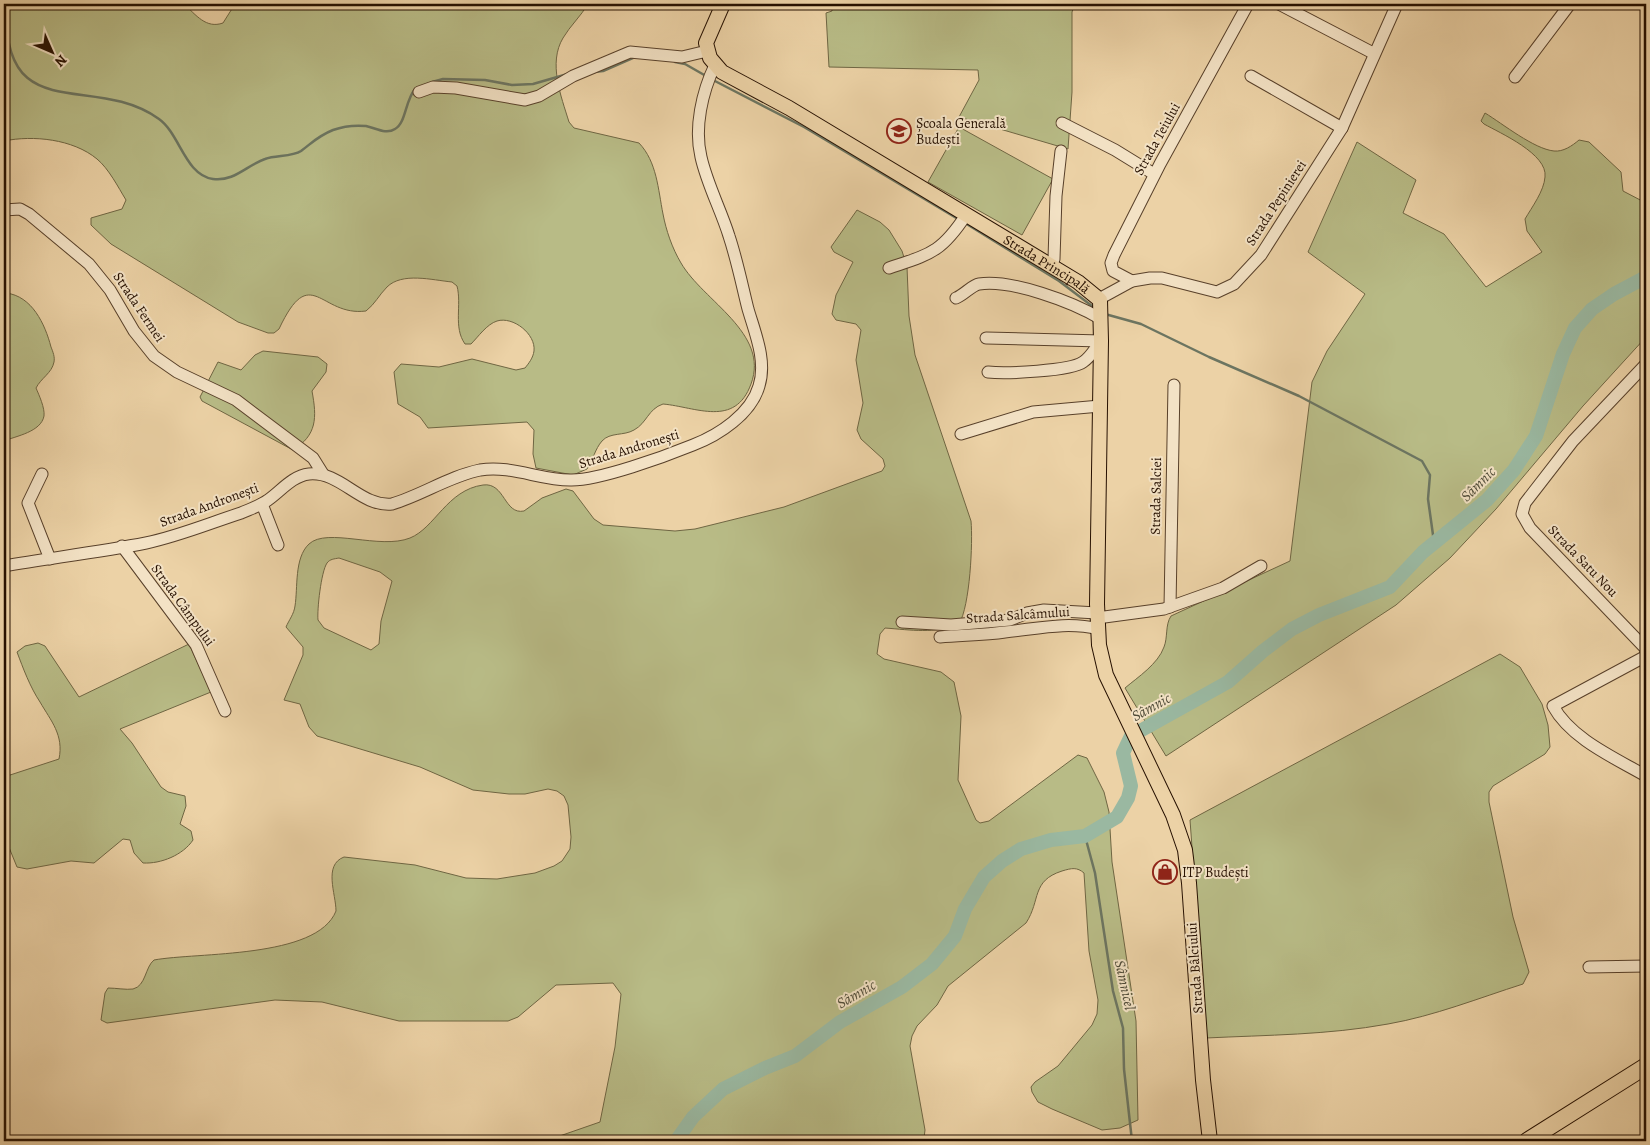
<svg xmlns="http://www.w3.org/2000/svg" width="1650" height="1145" font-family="Alegreya,serif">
<rect width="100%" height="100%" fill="#ecd2a6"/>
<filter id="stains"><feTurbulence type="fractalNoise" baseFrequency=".004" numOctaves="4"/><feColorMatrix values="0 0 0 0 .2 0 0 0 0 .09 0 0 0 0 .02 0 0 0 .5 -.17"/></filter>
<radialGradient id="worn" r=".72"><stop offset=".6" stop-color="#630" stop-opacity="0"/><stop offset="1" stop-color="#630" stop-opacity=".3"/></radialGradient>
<g fill="#b8bb86" stroke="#6f6643" fill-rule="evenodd">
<path d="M4,4H184C196,15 206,29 223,23L235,4H588C581,16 570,26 563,38C548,63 561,96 569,122L574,128L639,143C657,162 658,189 663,214C666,230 672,248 681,263C703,301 770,333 751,384C735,428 696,407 663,404C648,409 647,423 634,430C624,436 610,432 602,441C595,449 593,460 587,469L573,475L536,468L533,454L534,430L527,422L428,428L420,417L398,404L394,372L401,364L439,367L472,359L516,370L525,368C529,363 533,358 534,351C536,334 513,316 497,321C487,324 478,337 471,344H465C453,327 462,305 457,286L452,282C432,280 402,272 387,287C379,295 375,304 366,311C320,317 311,261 279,329L274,333H268L238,322L111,244L91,225V218L122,209L126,200C118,187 109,169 97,159C73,139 33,135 4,141Z"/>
<path d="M832,4H1075L1072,12V92L1068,149L959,117L979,80L978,70L829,67L826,13L832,11Z"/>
<path d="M1485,113C1503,124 1534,149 1554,151C1563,152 1572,146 1579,140L1589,142L1621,172L1623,191L1646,203V337L1583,406L1496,509L1450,558L1396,605L1166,756L1125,688C1138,677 1158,664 1164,647C1168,637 1165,625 1171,616L1290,561L1312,382L1327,351L1365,294L1308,252L1357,142L1416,180L1403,213L1444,234L1486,287L1542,252L1527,231L1525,219C1532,207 1544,191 1545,177C1548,154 1500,133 1484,124L1481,121Z"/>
<path d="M959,127L1053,179L1022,235L928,182Z"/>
<path d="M857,210L880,222L889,230L902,251L907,267L909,316L915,355L971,521C973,542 970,606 959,624C934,634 912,630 885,628L880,634L877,654L884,659L941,672L954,682L961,716L958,780L976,820L980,823L989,821L1078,755L1087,758L1104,792L1109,812L1112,862L1136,1021L1138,1120L1120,1128L1102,1130L1052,1109L1038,1102L1032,1092L1031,1087L1035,1082L1058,1066L1092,1025L1097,1014L1098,1000L1089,951L1084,873C1077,867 1072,868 1062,871C1031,881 1041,900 1026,923L948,986L937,1005L917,1026L912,1036L910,1046L925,1130L924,1138L921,1141H528L551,1139L600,1122L615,1047L621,994L613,983L556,985L518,1017L508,1021H399L322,1002L275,1000L107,1023L101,1020L105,993L108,988C116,988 126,990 133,989C146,986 145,967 154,960C197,952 317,959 336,911C336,894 323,865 344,857L415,865L466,878L497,879L535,873L554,866L562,861L570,849L571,837L568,805L564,796L557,791L548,789L525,794H509L473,790L420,767L317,736L309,727L300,704L284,700L303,655V647L286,627C289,620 294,614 295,606C298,588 294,558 309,544C327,527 380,550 410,538C435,528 447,490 483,485C505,482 504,515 524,511L542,498L566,489L573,491L594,519L603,525L675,531L695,529L784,507L882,471L885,466L883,459L861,439L857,430L863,403L856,360L861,330L856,324L836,320L832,314L836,295L853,262L834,252L831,247ZM339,558L380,572L392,581L381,621L379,644L371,650L324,628L318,620C317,610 321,572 327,563C330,559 334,559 339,558Z"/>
<path d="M6,293C32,296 45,324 51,347C53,352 55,357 54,362C52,373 41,378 36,388C39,395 45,408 44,416C41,432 16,436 4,441V294Z"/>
<path d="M263,351L318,357L327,364L326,372L312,391C317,418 317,435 293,450L202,401L200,397L218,362L241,370L255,355Z"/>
<path d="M38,643L45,646L79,697L189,644L211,692L120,729L132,743L161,787L168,792L185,796L186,806L180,824L191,831L193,840C183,855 161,864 143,863L134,853L130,840L123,839L94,863L71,861L27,869L17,867L8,845L4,844V777L59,759C64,735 51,721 40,702C30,687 23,668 17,652L25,646Z"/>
<path d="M1500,654L1520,667L1542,704L1548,725L1550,747L1545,754L1493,786L1489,792V802L1513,917L1529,972L1523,984C1479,998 1434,1016 1388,1024C1328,1035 1267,1035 1206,1038L1190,820Z"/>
<rect x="1319" y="1139" width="51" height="2"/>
</g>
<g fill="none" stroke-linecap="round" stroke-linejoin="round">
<g stroke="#6c7561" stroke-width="2.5">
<path d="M6,4C2,130 92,71 159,119C180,134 185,175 213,179C234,182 247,165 265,159C276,155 292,157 301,151C313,142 318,136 333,130C344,126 355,125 366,126C376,128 386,135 395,129C406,123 405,101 415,89"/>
<path d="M675,62L685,64L706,76"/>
<path d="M594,72L603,71L635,57"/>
<path d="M713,80L804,127L958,219"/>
<path d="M432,82L443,79L485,80L512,85L533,84L571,73"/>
<path d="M965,223L1059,281L1096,309"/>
<path d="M1105,314L1141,324L1209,357L1299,396L1422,461L1430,475L1428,499L1434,542"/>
<path d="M1085,836L1095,873L1113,991L1123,1028L1124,1069L1132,1141"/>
</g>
<path stroke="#9ab8a1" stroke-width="14" d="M676,1141L693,1117L723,1089L765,1068L795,1056L840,1022L902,987L932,964L955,936L965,909L984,877L1002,861L1021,849L1051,840L1085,836L1117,817L1128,798L1131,786L1123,753L1131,736L1228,682L1263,651L1292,629L1319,615L1390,587L1423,552L1487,500L1514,470L1536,436L1563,354L1575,328L1592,309L1614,294L1646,277"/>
<defs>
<g id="minor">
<path d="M1279,4L1373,53"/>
<path d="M1251,76L1342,128"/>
<path d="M1515,77L1570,4"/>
<path d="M419,92L433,87L456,88L525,100L539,96L573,76L630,52L682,57L707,51"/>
<path d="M1062,123L1115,150L1154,174"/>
<path d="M4,210L20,209L29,214L89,264L110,290L134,331L154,356L177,372L236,400L313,458L323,474"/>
<path d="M1051,266L1054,259L1056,196L1061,151"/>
<path d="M889,268C930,254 941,253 966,215"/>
<path d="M1132,281L1113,271L1111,263L1114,255L1160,164L1248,4"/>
<path d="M956,298C964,295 972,285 979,284C1011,279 1073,302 1101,319"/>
<path d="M1099,299L1132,281L1150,278H1162L1217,292L1234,284L1261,255L1342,128L1397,4"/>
<path d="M986,338L1101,341"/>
<path d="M1646,364L1573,441L1525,503L1522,514L1530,528L1646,649"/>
<path d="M988,372C1005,374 1071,371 1083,362C1091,357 1095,348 1101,341"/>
<path d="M961,434L1033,412L1100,406"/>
<path d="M42,474L28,503L50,559"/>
<path d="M262,504L278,545"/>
<path d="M122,546L196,645L225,711"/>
<path d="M4,566C51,558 99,552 146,543C179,536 210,523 241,513C250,509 260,506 268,500C281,491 292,476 309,474C341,471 360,507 392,504C422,495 450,476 480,470C511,465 540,480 570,480C598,481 666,456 693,445C719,435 751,414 759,386C767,361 755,333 748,309C742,285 737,260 729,236C721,210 707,184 701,157C694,128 702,92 715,65"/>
<path d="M1170,607L1174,385"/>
<path d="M1097,618L1164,609L1223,588L1261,566"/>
<path d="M902,622L951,625L1010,620L1027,613L1044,610L1097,613"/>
<path d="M940,637C961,635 984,635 1005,632C1036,629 1067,621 1098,629"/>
<path d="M1646,656L1553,706C1571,739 1615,758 1646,776"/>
<path d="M1589,967L1646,966"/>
</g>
<g id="major">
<path id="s1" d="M723,4L706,43L710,58L722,72L789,108L1078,282L1100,300L1101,341L1097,604L1099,645L1106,675L1173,815L1185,850L1189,883L1203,1080L1210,1141"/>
</g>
<path id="highway" d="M1527,1141L1646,1066"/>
</defs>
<use href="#minor" stroke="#58402a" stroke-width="13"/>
<use href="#major" stroke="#261000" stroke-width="16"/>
<use href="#highway" stroke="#261000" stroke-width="18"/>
<use href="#minor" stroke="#f3e2c5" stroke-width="11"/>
<use href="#major" stroke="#ecd2a6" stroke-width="14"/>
<use href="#highway" stroke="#ecd2a6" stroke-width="16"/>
</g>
<defs>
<symbol id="school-ring" viewBox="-11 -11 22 22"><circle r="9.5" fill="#f3e2c5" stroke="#8f2418" stroke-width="1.5"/><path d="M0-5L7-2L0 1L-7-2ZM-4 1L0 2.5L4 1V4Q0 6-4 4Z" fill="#8f2418"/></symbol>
<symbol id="shop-ring" viewBox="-11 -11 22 22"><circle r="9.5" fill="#f3e2c5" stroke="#8f2418" stroke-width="1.5"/><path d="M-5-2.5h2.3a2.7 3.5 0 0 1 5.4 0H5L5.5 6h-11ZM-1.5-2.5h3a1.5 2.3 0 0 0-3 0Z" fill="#8f2418"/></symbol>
</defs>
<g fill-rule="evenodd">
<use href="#school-ring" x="885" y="117" width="28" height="28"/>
<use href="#shop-ring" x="1151" y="858" width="28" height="28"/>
</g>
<g text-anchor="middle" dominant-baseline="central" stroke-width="4" stroke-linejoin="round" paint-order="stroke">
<g font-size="14" fill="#261000" stroke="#f3e2c5" text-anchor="start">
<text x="916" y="123">Școala Generală<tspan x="916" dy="16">Budești</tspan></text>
<text x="1182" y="872">ITP Budești</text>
</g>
<g font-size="14" fill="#261000" stroke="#f3e2c5">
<text transform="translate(1157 139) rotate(-61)">Strada Teiului</text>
<text transform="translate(1276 203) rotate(-57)">Strada Pepinierei</text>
<text stroke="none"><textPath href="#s1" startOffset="454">Strada Principală</textPath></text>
<text transform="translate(139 307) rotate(56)">Strada Fermei</text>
<text transform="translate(629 449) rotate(-17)">Strada Andronești</text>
<text transform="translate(1156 496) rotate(-89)">Strada Salciei</text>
<text transform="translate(209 505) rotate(-20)">Strada Andronești</text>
<text transform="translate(1583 561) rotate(46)">Strada Satu Nou</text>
<text transform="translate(183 605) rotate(54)">Strada Câmpului</text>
<text transform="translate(1018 615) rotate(-4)">Strada Salcâmului</text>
<text transform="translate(1195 968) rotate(-94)">Strada Bâlciului</text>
</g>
<g font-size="15" font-style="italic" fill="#4f4b38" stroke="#f3e2c5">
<text transform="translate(1478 484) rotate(-45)">Sâmnic</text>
<text transform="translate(1151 707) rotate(-29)">Sâmnic</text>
<text transform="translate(1125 985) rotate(78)">Sâmnicel</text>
<text transform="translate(856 994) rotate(-30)">Sâmnic</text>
</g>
</g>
<rect width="1650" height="1145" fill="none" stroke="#ecd2a6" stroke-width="20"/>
<rect x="5" y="5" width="1640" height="1135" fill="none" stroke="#261000" stroke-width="2.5"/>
<rect x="10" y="10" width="1630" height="1125" fill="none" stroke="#261000"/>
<g transform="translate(52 52) rotate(135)" stroke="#f3e2c5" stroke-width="4" paint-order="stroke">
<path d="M0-4L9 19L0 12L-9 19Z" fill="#261000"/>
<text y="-8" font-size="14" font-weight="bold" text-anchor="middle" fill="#261000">N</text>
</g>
<rect width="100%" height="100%" filter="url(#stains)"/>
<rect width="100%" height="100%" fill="url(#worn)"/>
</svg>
